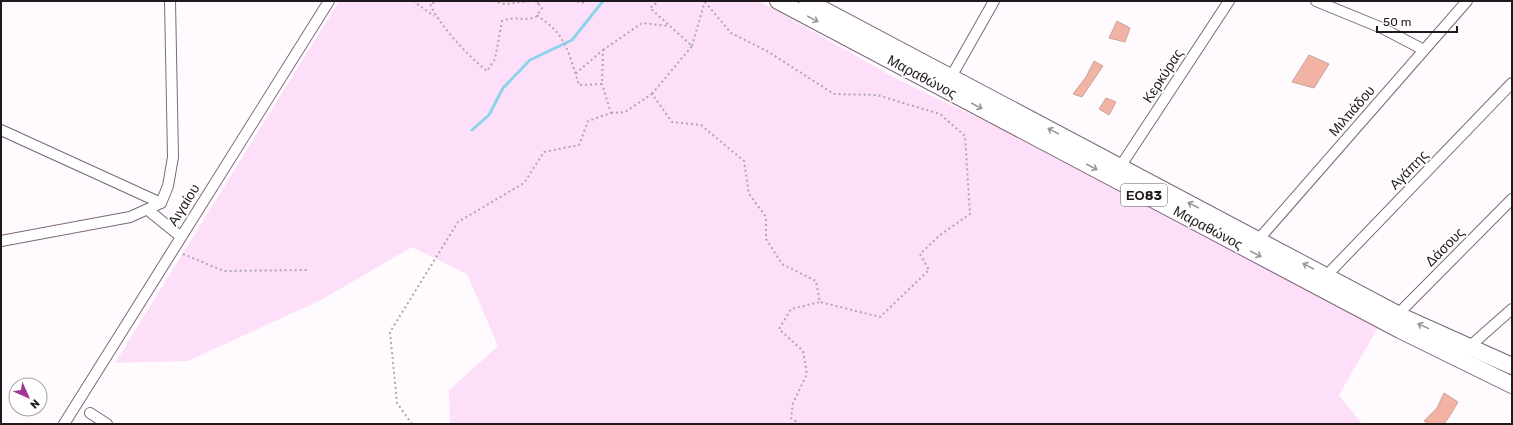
<svg xmlns="http://www.w3.org/2000/svg" width="1513" height="425" font-family="Rubik,sans-serif">
<rect width="100%" height="100%" fill="#fffafe"/>
<path fill="#fddffa" d="M339,1H759L895,78L1055,155L1380,324L1339,395L1362,424H450L449,390L498,346L467,274L412,247L321,300L188,361L115,363Z"/>
<g fill="none" stroke-linecap="round" stroke-linejoin="round">
<path stroke="#8cd5e9" stroke-width="3" d="M472,130L489,115L503,88L530,60L572,40L603,1"/>
</g>
<g fill="#f2b2a4" stroke="#c4a59e">
<path d="M1117,21L1130,28L1125,42L1109,38Z"/>
<path d="M1309,55L1329,64L1314,88L1292,82Z"/>
<path d="M1094,61L1103,66L1082,97L1073,94L1086,77Z"/>
<path d="M1106,98L1116,102L1109,115L1099,109Z"/>
<path d="M1444,393L1458,402L1449,417L1444,424H1430L1424,421L1437,408Z"/>
</g>
<g fill="none" stroke-linecap="round" stroke-linejoin="round">
<defs>
<g id="street">
<path d="M1316,1L1382,28L1424,50"/>
<path d="M951,77L994,1"/>
<path d="M1,130L161,203"/>
<path d="M1120,167L1229,1"/>
<path d="M148,210L180,236"/>
<path d="M1258,240L1467,1"/>
<path d="M1,241L130,217L161,203L168,186L173,157L170,1"/>
<path d="M1326,276L1512,83"/>
<path d="M1398,314L1512,199"/>
<path d="M1469,347L1512,309"/>
<path d="M90,413L107,424"/>
<path d="M64,424L329,1"/>
</g>
<g id="primary">
<path d="M778,1L1400,330L1512,385"/>
<path d="M807,1L1405,318L1512,366"/>
</g>
</defs>
<use href="#street" stroke="#7d687b" stroke-width="12"/>
<use href="#primary" stroke="#7d687b" stroke-width="18"/>
<g stroke="#aea8ad" stroke-width="2" stroke-dasharray="2 3" stroke-linecap="butt">
<path d="M413,1L434,16"/>
<path d="M439,1L430,4C439,25 469,57 487,71L495,59L502,21C517,15 520,22 536,17L542,8L536,1"/>
<path d="M493,1L505,4L531,1"/>
<path d="M572,1L585,3L586,1"/>
<path d="M700,1L705,2L731,33L767,51L834,94L877,95L940,114L965,136L970,214L940,235L920,254L929,270L880,317L820,302"/>
<path d="M537,3L542,1"/>
<path d="M537,15C543,20 549,24 554,29C568,43 573,67 579,85L602,84L603,50L575,74"/>
<path d="M692,46L705,1"/>
<path d="M603,50L642,23L668,26"/>
<path d="M652,94L692,46L650,8L659,1"/>
<path d="M611,113L625,112L652,94L672,122L701,125L744,161L749,194L766,217V239L782,264L816,281L820,302L791,309L779,329L803,351L807,374L793,403L791,418L800,424"/>
<path d="M183,254L224,271L309,270"/>
<path d="M412,424L397,403L390,332L458,222L524,183L544,152L579,145L588,121L611,113L602,84"/>
</g>
<use href="#street" stroke="#fff" stroke-width="10"/>
<use href="#primary" stroke="#fff" stroke-width="16"/>
</g>
<defs><path id="oneway-shaft" d="M-6 0H5M1.5-3L5.5 0L1.5 3" fill="none" stroke-width="1.6" stroke-linecap="round" stroke-linejoin="round"/></defs>
<g stroke="#9b979a">
<use href="#oneway-shaft" transform="translate(813 19) rotate(28)"/>
<use href="#oneway-shaft" transform="translate(977 106) rotate(28)"/>
<use href="#oneway-shaft" transform="translate(1053 131) rotate(-152)"/>
<use href="#oneway-shaft" transform="translate(1092 167) rotate(28)"/>
<use href="#oneway-shaft" transform="translate(1193 205) rotate(-152)"/>
<use href="#oneway-shaft" transform="translate(1256 254) rotate(28)"/>
<use href="#oneway-shaft" transform="translate(1308 266) rotate(-152)"/>
<use href="#oneway-shaft" transform="translate(1423 326) rotate(-155)"/>
</g>
<g text-anchor="middle" dominant-baseline="central" stroke-width="3.5" stroke-linejoin="round" paint-order="stroke">
<rect fill="#fff" stroke="#635d62" stroke-width="1" x="1121" y="184" width="46" height="22" rx="3"/>
<g font-size="13" font-weight="bold" fill="#20181f">
<text x="1144" y="195">ΕΟ83</text>
</g>
<g font-size="14" fill="#20181f" stroke="#fff">
<text transform="translate(1163 76) rotate(-57)">Κερκύρας</text>
<text transform="translate(922 77) rotate(28)">Μαραθώνος</text>
<text transform="translate(1352 111) rotate(-49)">Μιλτιάδου</text>
<text transform="translate(1409 170) rotate(-46)">Αγάπης</text>
<text transform="translate(184 205) rotate(-58)">Αιγαίου</text>
<text transform="translate(1208 228) rotate(28)">Μαραθώνος</text>
<text transform="translate(1445 247) rotate(-45)">Δάσους</text>
</g>
</g>
<rect width="1513" height="425" fill="none" stroke="#20181f" stroke-width="4"/>
<g transform="translate(28 397) rotate(135)"><circle r="19" fill="#ffffff" stroke="#a6a3a5"/>
<path d="M0-3L7 15L0 10L-7 15Z" fill="#a13697"/>
<text y="-6" font-size="11" font-weight="bold" text-anchor="middle" fill="#20181f">N</text>
</g>
<path d="M1377 26v6h80v-6" fill="none" stroke="#20181f" stroke-width="2"/>
<text x="1383" y="26" font-size="12" fill="#20181f" stroke="#ffffff" stroke-width="3" paint-order="stroke">50 m</text>
</svg>
